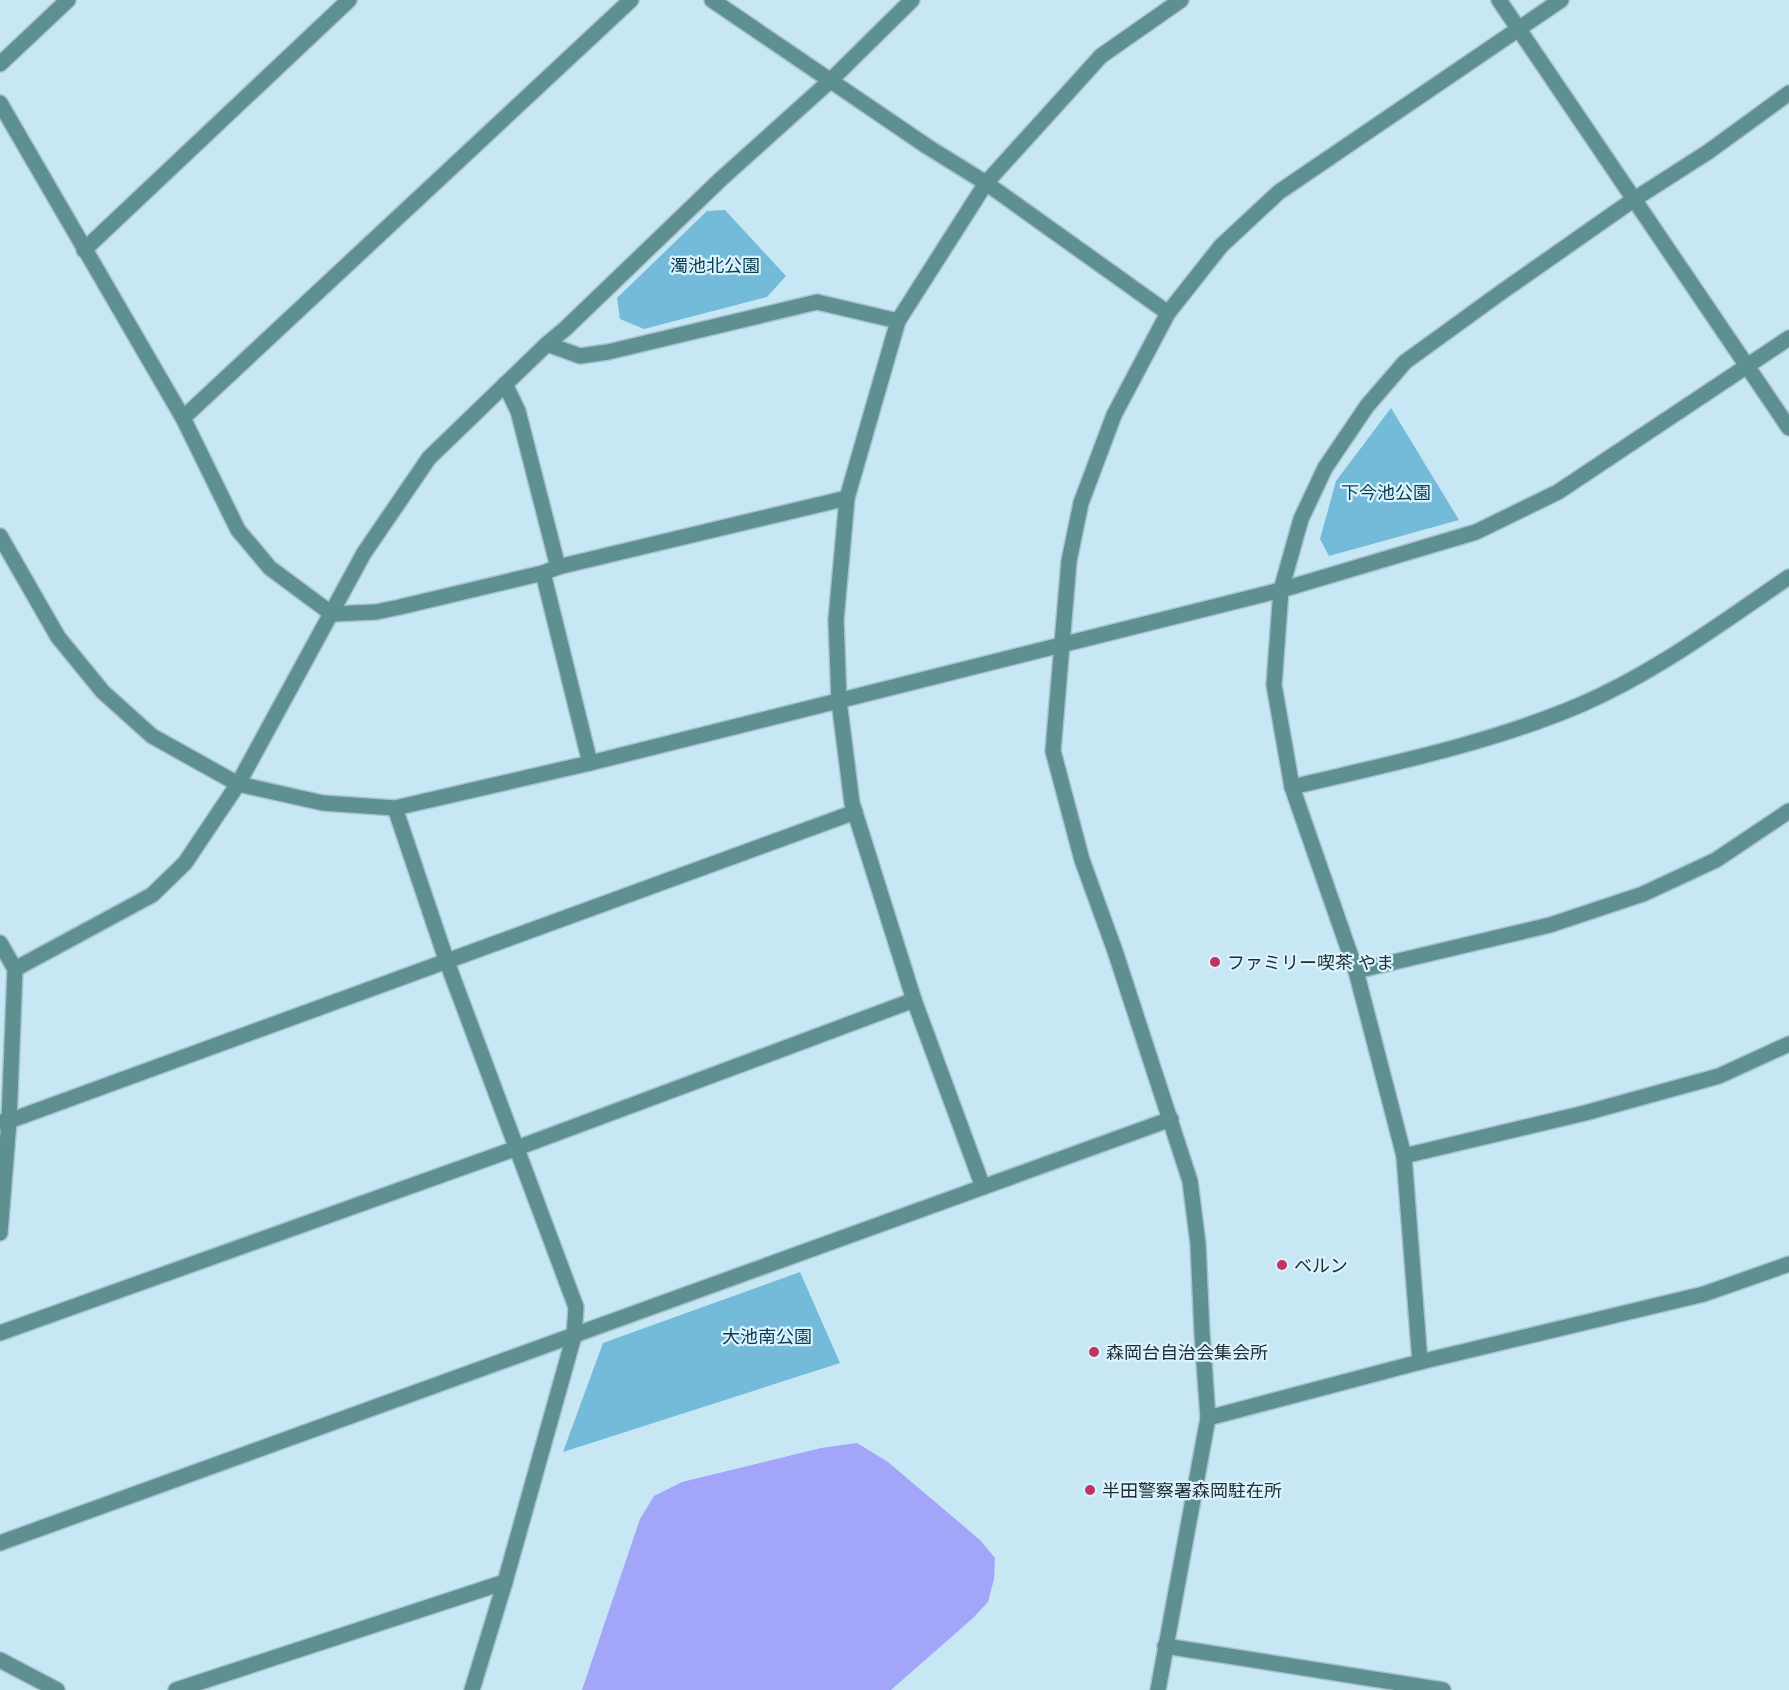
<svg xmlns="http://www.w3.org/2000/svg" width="1789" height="1690" font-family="Quicksand,'Noto Sans JP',sans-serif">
<rect width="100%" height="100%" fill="#c7e7f5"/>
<g fill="#73bbd9">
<path d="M725,210L786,276L767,297L644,329L620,319L617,298L707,211Z"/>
<path d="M1391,408L1459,520L1329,556L1320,539L1336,481Z"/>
<path d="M800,1272L840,1363L563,1452L603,1343Z"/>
</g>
<path fill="#a3a5f8" d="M857,1443L888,1462L980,1540L995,1558L994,1579L988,1602L973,1618L891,1690H582L640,1519L654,1496L682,1482L821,1448Z"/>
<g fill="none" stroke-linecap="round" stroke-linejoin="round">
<defs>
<g id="minor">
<path d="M712,0L928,147L986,183L1168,313"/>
<path d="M1499,0L1789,428"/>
<path d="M0,64L68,0"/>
<path d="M0,103L183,418L238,530L270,568L332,614L376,612L400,607L543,573L558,567L847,498L836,620L839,701L852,803L914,1000L983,1187"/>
<path d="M84,250L349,0"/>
<path d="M547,344L580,356L608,352L817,302L898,321"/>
<path d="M505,384L518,411L558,567"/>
<path d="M183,418L631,0"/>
<path d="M847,498L898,321L986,183L1101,56L1181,0"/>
<path d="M0,536L58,637L103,692L152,736L238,784L323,803L395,808L590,763L1281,590L1476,532L1558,492L1789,338"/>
<path d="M543,573L590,763"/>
<path d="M1292,787C1389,764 1488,744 1580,705C1655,673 1721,623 1789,577"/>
<path d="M395,808L447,962L576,1307L574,1336L505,1582L472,1690"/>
<path d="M0,943L15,969L9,1121L0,1233"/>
<path d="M15,969L152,895L185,863L238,784L364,553L429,458L547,344L565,329L721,179L831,80L912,0"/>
<path d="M1356,971L1292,787L1274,685L1281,590L1301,519L1325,468L1367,406L1405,362L1503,291L1633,200L1708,152L1789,93"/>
<path d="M0,1122L9,1121L855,812"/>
<path d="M1404,1156L1585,1113L1719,1076L1789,1044"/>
<path d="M0,1333L517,1148L914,1000"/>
<path d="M1420,1362L1404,1156L1356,971L1550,925L1643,894L1716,860L1789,811"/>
<path d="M1208,1418L1420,1362L1704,1294L1789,1264"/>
<path d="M0,1543L1171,1119"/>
<path d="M1165,1646L1443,1690"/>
<path d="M0,1660L57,1690"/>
<path d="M176,1690L505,1582"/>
<path d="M1158,1690L1208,1418L1202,1333L1198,1244L1190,1181L1115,951L1082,860L1053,751L1069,561L1081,503L1114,415L1168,313L1221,246L1279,192L1561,0"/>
</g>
</defs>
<use href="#minor" stroke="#a6c2ce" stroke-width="18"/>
<use href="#minor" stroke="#5e8f91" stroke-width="15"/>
</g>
<g fill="#c13462" stroke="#daf3fe" stroke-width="2">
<circle cx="1215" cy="962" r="6"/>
<circle cx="1282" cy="1265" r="6"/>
<circle cx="1094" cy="1352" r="6"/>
<circle cx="1090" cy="1490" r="6"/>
</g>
<g text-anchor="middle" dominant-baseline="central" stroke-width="4.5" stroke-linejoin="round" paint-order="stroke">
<g font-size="18" fill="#093d4f" stroke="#daf3fe">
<text x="715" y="265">濁池北公園</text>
<text x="1386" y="492">下今池公園</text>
<text x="767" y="1336">大池南公園</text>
</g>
<g font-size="18" fill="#222e33" stroke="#daf3fe" text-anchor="start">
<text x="1227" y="962">ファミリー喫茶 やま</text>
<text x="1294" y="1265">ベルン</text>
<text x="1106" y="1352">森岡台自治会集会所</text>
<text x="1102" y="1490">半田警察署森岡駐在所</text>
</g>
</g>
</svg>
